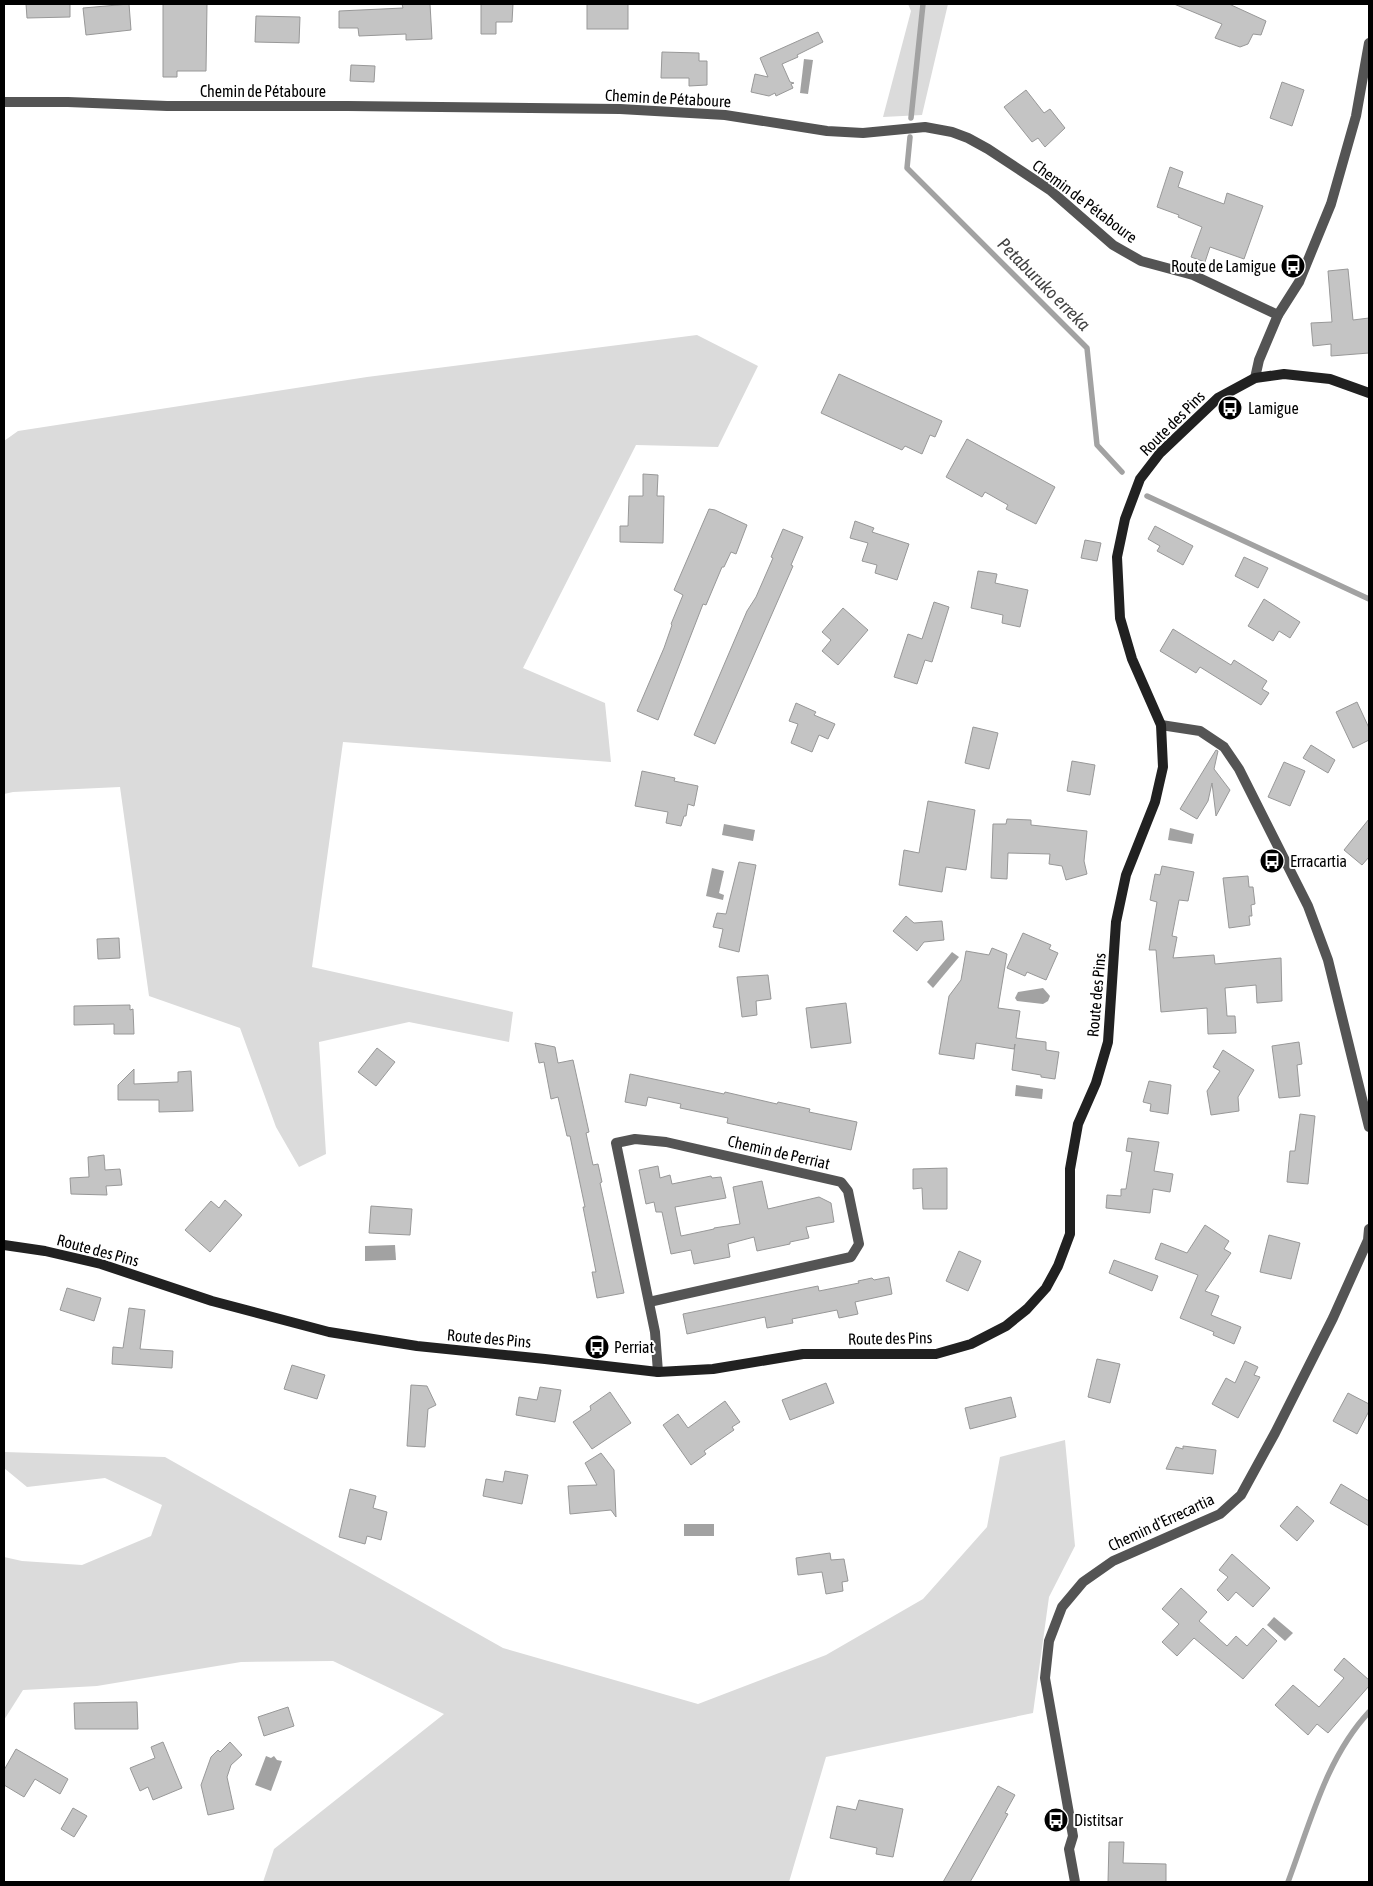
<svg xmlns="http://www.w3.org/2000/svg" width="1373" height="1886" font-family="'Asap Condensed',sans-serif">
<rect width="100%" height="100%" fill="#fff"/>
<g fill="#dbdbdb">
<path d="M908,4H948L922,115L883,117L911,11Z"/>
<path d="M697,335L758,366L718,447L636,445L523,668L605,703L611,762L343,742L312,967L513,1012L509,1042L409,1022L319,1042L326,1154L299,1167L276,1127L240,1028L149,996L120,787L13,792L4,794V441L18,431L367,377Z"/>
<path d="M1065,1440L1075,1546L1049,1597L1033,1713L826,1757L789,1882H263L274,1849L444,1714L333,1661L241,1662L97,1686L23,1690L4,1720V1557L22,1561L82,1565L151,1536L162,1505L105,1478L27,1487L4,1468V1452L165,1457L503,1648L698,1704L826,1655L923,1599L987,1527L1000,1457Z"/>
</g>
<g fill="#a2a2a2">
<path d="M804,59L813,60L808,94L800,93Z"/>
<path d="M724,824L755,830L753,841L722,835Z"/>
<path d="M1170,828L1194,834L1192,844L1168,840Z"/>
<path d="M712,868L724,871L719,893L724,895L723,900L706,896Z"/>
<path d="M952,952L959,957L933,988L927,982Z"/>
<path d="M1043,988L1050,996L1048,1001L1043,1004L1017,1001L1015,998L1018,992Z"/>
<path d="M1016,1085L1043,1089L1042,1099L1015,1096Z"/>
<path d="M395,1245L396,1260L365,1261V1246Z"/>
<rect x="684" y="1524" width="30" height="12"/>
<path d="M1274,1617L1293,1633L1285,1641L1267,1625Z"/>
<path d="M266,1756L271,1758L274,1756L277,1760L282,1761L271,1791L255,1785Z"/>
</g>
<g fill="none" stroke-linecap="round" stroke-linejoin="round">
<g stroke="#a2a2a2" stroke-width="5.5">
<path d="M911,118L923,4"/>
<path d="M910,137L907,168L1087,348L1097,445L1122,472"/>
<path d="M1147,496L1369,599"/>
<path d="M1288,1882C1310,1824 1326,1758 1369,1712"/>
</g>
</g>
<g fill="#c4c4c4" stroke="#989898">
<path d="M26,4H70V17L27,18Z"/>
<path d="M129,4L131,30L86,35L83,8Z"/>
<path d="M163,4H207L206,71H177V77H163Z"/>
<path d="M402,4H430L432,39L406,40V34L359,36L358,28H339V11L403,8Z"/>
<path d="M481,4H513L512,22H496V34H481Z"/>
<rect x="587" y="4" width="41" height="25"/>
<path d="M1174,4H1229L1266,21L1261,35L1253,34L1248,44L1240,47L1215,38L1222,24Z"/>
<path d="M256,16L300,17L299,43L255,42Z"/>
<path d="M818,32L823,42L797,55L798,57L782,64L790,82L794,83L791,84L793,88L776,96L775,93L769,96L751,92L755,74L768,77L760,58Z"/>
<path d="M662,52L699,53V61H707V85L689,86V78H661Z"/>
<path d="M351,65L375,66L374,82L350,81Z"/>
<path d="M1282,82L1304,90L1292,126L1270,118Z"/>
<path d="M1026,90L1044,113L1050,109L1065,128L1045,147L1038,138L1032,142L1004,107Z"/>
<path d="M1170,167L1183,172L1178,187L1224,204L1227,193L1263,206L1244,259L1210,247L1205,262L1191,257L1202,227L1178,217L1179,215L1157,207Z"/>
<path d="M1348,269L1353,320L1369,318V353L1331,356V344L1313,346L1311,323L1332,322L1328,271Z"/>
<path d="M839,374L942,421L935,437L930,435L922,454L905,446L902,450L821,413Z"/>
<path d="M967,439L1055,487L1036,524L1006,509L1008,505L985,492L982,497L946,477Z"/>
<path d="M643,474L658,475L657,496H664L663,543L620,542V526H628L629,496H643Z"/>
<path d="M709,509L715,510L747,525L736,554L731,552L724,567H722L706,605L703,604L658,720L637,711L664,648L672,625L671,624L683,595L674,590Z"/>
<path d="M855,521L874,528L872,532L909,544L897,580L875,573L877,565L862,561L868,543L850,538Z"/>
<path d="M1155,526L1193,546L1183,565L1157,551L1160,546L1148,539Z"/>
<path d="M783,529L803,537L791,565L793,566L715,744L694,735L747,611L756,597L773,558L771,557Z"/>
<path d="M1085,540L1101,543L1097,561L1081,558Z"/>
<path d="M1244,557L1268,568L1258,588L1235,576Z"/>
<path d="M978,571L997,574L995,583L1028,590L1020,627L1002,623L1003,615L971,608Z"/>
<path d="M1264,599L1300,622L1290,638L1279,631L1273,641L1248,626Z"/>
<path d="M934,602L949,607L932,662L925,660L917,684L894,677L908,634L922,639Z"/>
<path d="M843,608L868,630L838,665L822,651L831,640L822,632Z"/>
<path d="M1173,629L1231,665L1234,660L1267,681L1262,689L1269,693L1261,705L1200,667L1196,673L1160,651Z"/>
<path d="M1357,702L1369,728V740L1353,748L1336,712Z"/>
<path d="M796,703L816,712L814,715L835,724L828,739L819,735L812,752L791,743L798,724L789,721Z"/>
<path d="M973,727L998,733L989,769L965,763Z"/>
<path d="M1311,745L1335,760L1328,773L1303,758Z"/>
<path d="M1216,750L1218,751L1214,769L1230,790L1216,816L1212,783L1208,801L1197,819L1180,809Z"/>
<path d="M1072,761L1095,765L1090,795L1067,791Z"/>
<path d="M1284,762L1305,771L1290,806L1268,797Z"/>
<path d="M642,771L675,778L674,781L698,786L694,806L688,804L686,816H684L681,826L666,823L668,812L635,806Z"/>
<path d="M928,801L975,810L966,870L946,867L942,892L899,885L904,850L919,853Z"/>
<path d="M1007,819L1031,820V825L1087,831L1084,861L1087,874L1066,880L1062,866L1049,864L1050,854L1008,853L1007,879L991,878L993,824H1006Z"/>
<path d="M1369,819V857L1362,865L1344,850Z"/>
<path d="M739,862L756,865L739,952L719,947L723,929L713,927L717,913L726,914Z"/>
<path d="M1162,866L1194,872L1188,901L1179,900L1172,936L1177,937L1173,958L1214,955L1215,964L1281,958L1282,1001L1257,1003L1256,985L1225,988L1227,1016H1235L1236,1033L1208,1034L1207,1008L1161,1012L1156,950H1149L1157,902L1150,900L1155,874L1160,875Z"/>
<path d="M1248,876L1249,887H1253L1255,904L1251,905L1252,916H1249L1250,925L1229,928L1223,878Z"/>
<path d="M906,916L914,923L942,921L944,940L924,942L917,951L893,931Z"/>
<path d="M1023,933L1051,945L1049,949L1058,953L1046,980L1027,972L1025,976L1007,968Z"/>
<path d="M119,938L120,958L98,959L97,939Z"/>
<path d="M992,948L1007,954L998,1008L1020,1011L1016,1038L1046,1042V1050L1059,1052L1055,1079L1041,1077V1075L1012,1070L1015,1044L1014,1049L976,1043L974,1059L939,1054L949,996L961,980L966,951L989,955Z"/>
<path d="M768,975L771,999L756,1001L757,1015L742,1017L737,977Z"/>
<path d="M846,1003L851,1043L811,1048L806,1008Z"/>
<path d="M130,1005V1010L133,1009L134,1034H114V1024L74,1025V1006Z"/>
<path d="M1299,1042L1302,1064L1297,1065L1300,1096L1279,1098L1272,1046Z"/>
<path d="M535,1043L555,1047L558,1063L573,1060L589,1132L586,1133L593,1165L598,1164L602,1182L600,1183L624,1293L597,1298L592,1272H596L583,1207H585L570,1136H567L558,1097L551,1099L544,1062L539,1063Z"/>
<path d="M377,1048L395,1062L376,1086L358,1072Z"/>
<path d="M1223,1050L1254,1070L1238,1097L1239,1111L1211,1115L1207,1091L1220,1071L1213,1067Z"/>
<path d="M134,1069V1084L178,1082V1072L191,1071L193,1111L159,1112V1100H118V1085Z"/>
<path d="M630,1074L724,1094L725,1092L777,1104L778,1102L810,1109L809,1112L857,1122L851,1150L727,1123L728,1118L680,1108L681,1104L648,1097L646,1106L625,1102Z"/>
<path d="M1149,1081L1171,1085L1168,1114L1150,1111L1151,1104L1143,1102Z"/>
<path d="M1300,1114L1315,1116L1308,1184L1287,1182L1290,1151H1295Z"/>
<path d="M1128,1138L1159,1142L1154,1171L1173,1174L1170,1192L1153,1189L1150,1213L1106,1208L1107,1195L1121,1196V1189H1126L1132,1152L1126,1151Z"/>
<path d="M104,1155L105,1170L120,1169L122,1185L106,1186L107,1195L71,1194L70,1178L89,1177L88,1157Z"/>
<path d="M658,1166L660,1178L670,1175L672,1184L711,1176L712,1178L721,1177L726,1198L675,1207L681,1236L714,1229V1228L740,1224L733,1187L762,1181L768,1209L819,1197L831,1203L834,1222L806,1227L809,1238L790,1242V1244L757,1251L754,1237L728,1244L730,1257L694,1264L691,1250L671,1254L662,1212H656L654,1202L646,1204L639,1170Z"/>
<path d="M947,1168V1209H923L922,1188L913,1189V1169Z"/>
<path d="M225,1200L242,1215L210,1252L185,1230L211,1201L219,1208Z"/>
<path d="M371,1206L412,1209L410,1235L369,1233Z"/>
<path d="M1205,1225L1229,1241L1224,1249L1231,1253L1205,1291L1219,1296L1211,1315L1241,1327L1234,1344L1213,1335L1214,1332L1180,1318L1198,1275L1155,1259L1161,1243L1187,1253Z"/>
<path d="M1269,1235L1300,1243L1291,1279L1260,1272Z"/>
<path d="M959,1251L981,1261L968,1291L946,1281Z"/>
<path d="M1114,1260L1158,1276L1152,1291L1109,1273Z"/>
<path d="M889,1277L892,1294L855,1302L858,1314L839,1318L837,1310L792,1319L793,1323L767,1328L765,1317L687,1334L683,1314L818,1286L819,1291L859,1283L858,1281L872,1278L874,1280Z"/>
<path d="M67,1288L101,1298L94,1321L60,1310Z"/>
<path d="M129,1308L145,1310L140,1349L173,1351L172,1368L112,1364L113,1347L123,1348Z"/>
<path d="M1097,1359L1120,1364L1110,1403L1088,1397Z"/>
<path d="M1245,1361L1258,1367L1254,1375L1260,1377L1238,1418L1212,1404L1226,1378L1235,1383Z"/>
<path d="M292,1365L325,1375L317,1399L284,1389Z"/>
<path d="M826,1383L834,1403L790,1420L782,1400Z"/>
<path d="M411,1385L427,1386L436,1405L428,1409L425,1447L407,1446Z"/>
<path d="M540,1387L561,1390L555,1422L516,1415L519,1397L537,1400Z"/>
<path d="M610,1392L631,1423L592,1449L573,1422L591,1410L590,1406Z"/>
<path d="M1348,1393L1369,1404V1411L1357,1434L1333,1421Z"/>
<path d="M1011,1397L1016,1417L970,1429L965,1408Z"/>
<path d="M725,1401L740,1422L732,1427L734,1430L704,1451L706,1454L691,1465L663,1425L678,1414L688,1428Z"/>
<path d="M1183,1446L1216,1450L1213,1474L1166,1469L1176,1447L1183,1449Z"/>
<path d="M601,1453L614,1470L616,1517L611,1510L570,1514L568,1486L597,1485L585,1463Z"/>
<path d="M505,1471L528,1475L522,1504L483,1496L486,1479L503,1482Z"/>
<path d="M1341,1484L1369,1501V1526L1330,1503Z"/>
<path d="M350,1489L376,1496L373,1508L387,1512L381,1540L367,1536L365,1544L339,1537Z"/>
<path d="M1297,1506L1314,1521L1297,1541L1280,1526Z"/>
<path d="M830,1553L831,1560L844,1559L848,1581L842,1582L843,1591L826,1594L822,1572L798,1575L796,1558Z"/>
<path d="M1232,1554L1270,1588L1253,1607L1236,1592L1228,1601L1217,1590L1228,1577L1219,1570Z"/>
<path d="M1181,1588L1207,1612L1199,1621L1227,1646L1236,1636L1247,1646L1263,1628L1277,1641L1243,1679L1194,1638L1177,1656L1162,1642L1179,1624L1162,1609Z"/>
<path d="M1344,1658L1369,1680V1686L1328,1733L1317,1724L1308,1735L1275,1705L1293,1685L1319,1707L1344,1678L1334,1670Z"/>
<path d="M137,1702L138,1729H75L74,1703Z"/>
<path d="M288,1707L294,1726L264,1736L258,1717Z"/>
<path d="M163,1742L182,1788L153,1800L148,1787L140,1791L130,1768L155,1758L151,1747Z"/>
<path d="M230,1742L242,1755L231,1765L227,1777L234,1809L208,1815L201,1785L211,1757L218,1750L220,1752Z"/>
<path d="M16,1749L68,1779L60,1794L35,1779L24,1797L4,1785V1770Z"/>
<path d="M998,1786L1015,1795L1005,1813L1008,1814L973,1877L970,1882H943Z"/>
<path d="M859,1800L903,1809L893,1857L876,1854L877,1848L830,1838L837,1806L856,1810Z"/>
<path d="M73,1808L87,1816L74,1837L61,1829Z"/>
<path d="M1109,1842H1124L1123,1863L1166,1864V1882H1108Z"/>
</g>
<g fill="none" stroke-linecap="round" stroke-linejoin="round">
<g stroke="#545454" stroke-width="10">
<path d="M4,102H68L167,106H348L620,109L725,115L827,131L863,133L925,127L952,132L968,138L988,149L1050,190L1113,245L1141,261L1193,275L1278,315"/>
<path d="M1255,378L1259,360L1278,315L1299,282L1331,204L1356,116L1369,43"/>
<path d="M1161,725L1200,731L1224,747L1239,769L1308,906L1328,960L1369,1127"/>
<path d="M649,1302L851,1257L859,1244L848,1191L841,1182L666,1142L635,1139L616,1143L655,1332L658,1372"/>
<path d="M1075,1882L1069,1849L1073,1836L1045,1678L1049,1641L1062,1607L1083,1582L1113,1561L1220,1514L1241,1495L1275,1433L1333,1318L1368,1240L1369,1229"/>
</g>
<path stroke="#212121" stroke-width="10" d="M4,1245L45,1251L101,1264L212,1301L329,1332L417,1346L545,1359L658,1372L713,1369L803,1354H936L971,1344L1006,1326L1027,1309L1046,1288L1058,1266L1070,1234V1169L1078,1124L1096,1083L1108,1042L1116,922L1126,875L1155,802L1163,767L1161,725L1132,659L1120,618L1117,557L1125,519L1140,479L1160,453L1218,398L1255,378L1284,374L1330,379L1369,393"/>
</g>
<defs>
<symbol id="bus-disc" viewBox="-11 -11 22 22"><circle r="9.5" fill="#000" stroke="#fff"/><path d="M-5-6H5V4H4V6H2V4H-2V6H-4V4H-5ZM-3.5-4V0h7V-4ZM-3.5 1.2v1.5H-2V1.2ZM2 1.2v1.5H3.5V1.2Z" fill="#fff"/></symbol>
</defs>
<g fill-rule="evenodd">
<use href="#bus-disc" x="1279" y="252" width="28" height="28"/>
<use href="#bus-disc" x="1216" y="394" width="28" height="28"/>
<use href="#bus-disc" x="1258" y="847" width="28" height="28"/>
<use href="#bus-disc" x="583" y="1333" width="28" height="28"/>
<use href="#bus-disc" x="1042" y="1806" width="28" height="28"/>
</g>
<g text-anchor="middle" dominant-baseline="central" stroke-width="4" stroke-linejoin="round" paint-order="stroke">
<g font-size="16" fill="#000" stroke="#fff">
<text x="263" y="91">Chemin de Pétaboure</text>
<text transform="translate(668 98) rotate(3)">Chemin de Pétaboure</text>
<text transform="translate(1085 201) rotate(37)">Chemin de Pétaboure</text>
<text transform="translate(1172 423) rotate(-45)">Route des Pins</text>
<text transform="translate(1096 995) rotate(-85)">Route des Pins</text>
<text transform="translate(779 1152) rotate(13)">Chemin de Perriat</text>
<text transform="translate(98 1250) rotate(15)">Route des Pins</text>
<text transform="translate(489 1338) rotate(5)">Route des Pins</text>
<text transform="translate(890 1338) rotate(-1)">Route des Pins</text>
<text transform="translate(1161 1522) rotate(-25)">Chemin d'Errecartia</text>
</g>
<g font-size="16" fill="#000" stroke="#fff" text-anchor="start">
<text x="1276" y="266" text-anchor="end">Route de Lamigue</text>
<text x="1248" y="408">Lamigue</text>
<text x="1290" y="861">Erracartia</text>
<text x="614" y="1347">Perriat</text>
<text x="1074" y="1820">Distitsar</text>
</g>
<g font-size="18" font-style="italic" fill="#434343" stroke="#fff">
<text transform="translate(1044 284) rotate(45)">Petaburuko erreka</text>
</g>
</g>
<rect width="1373" height="1886" fill="none" stroke="#000000" stroke-width="10"/>
</svg>
